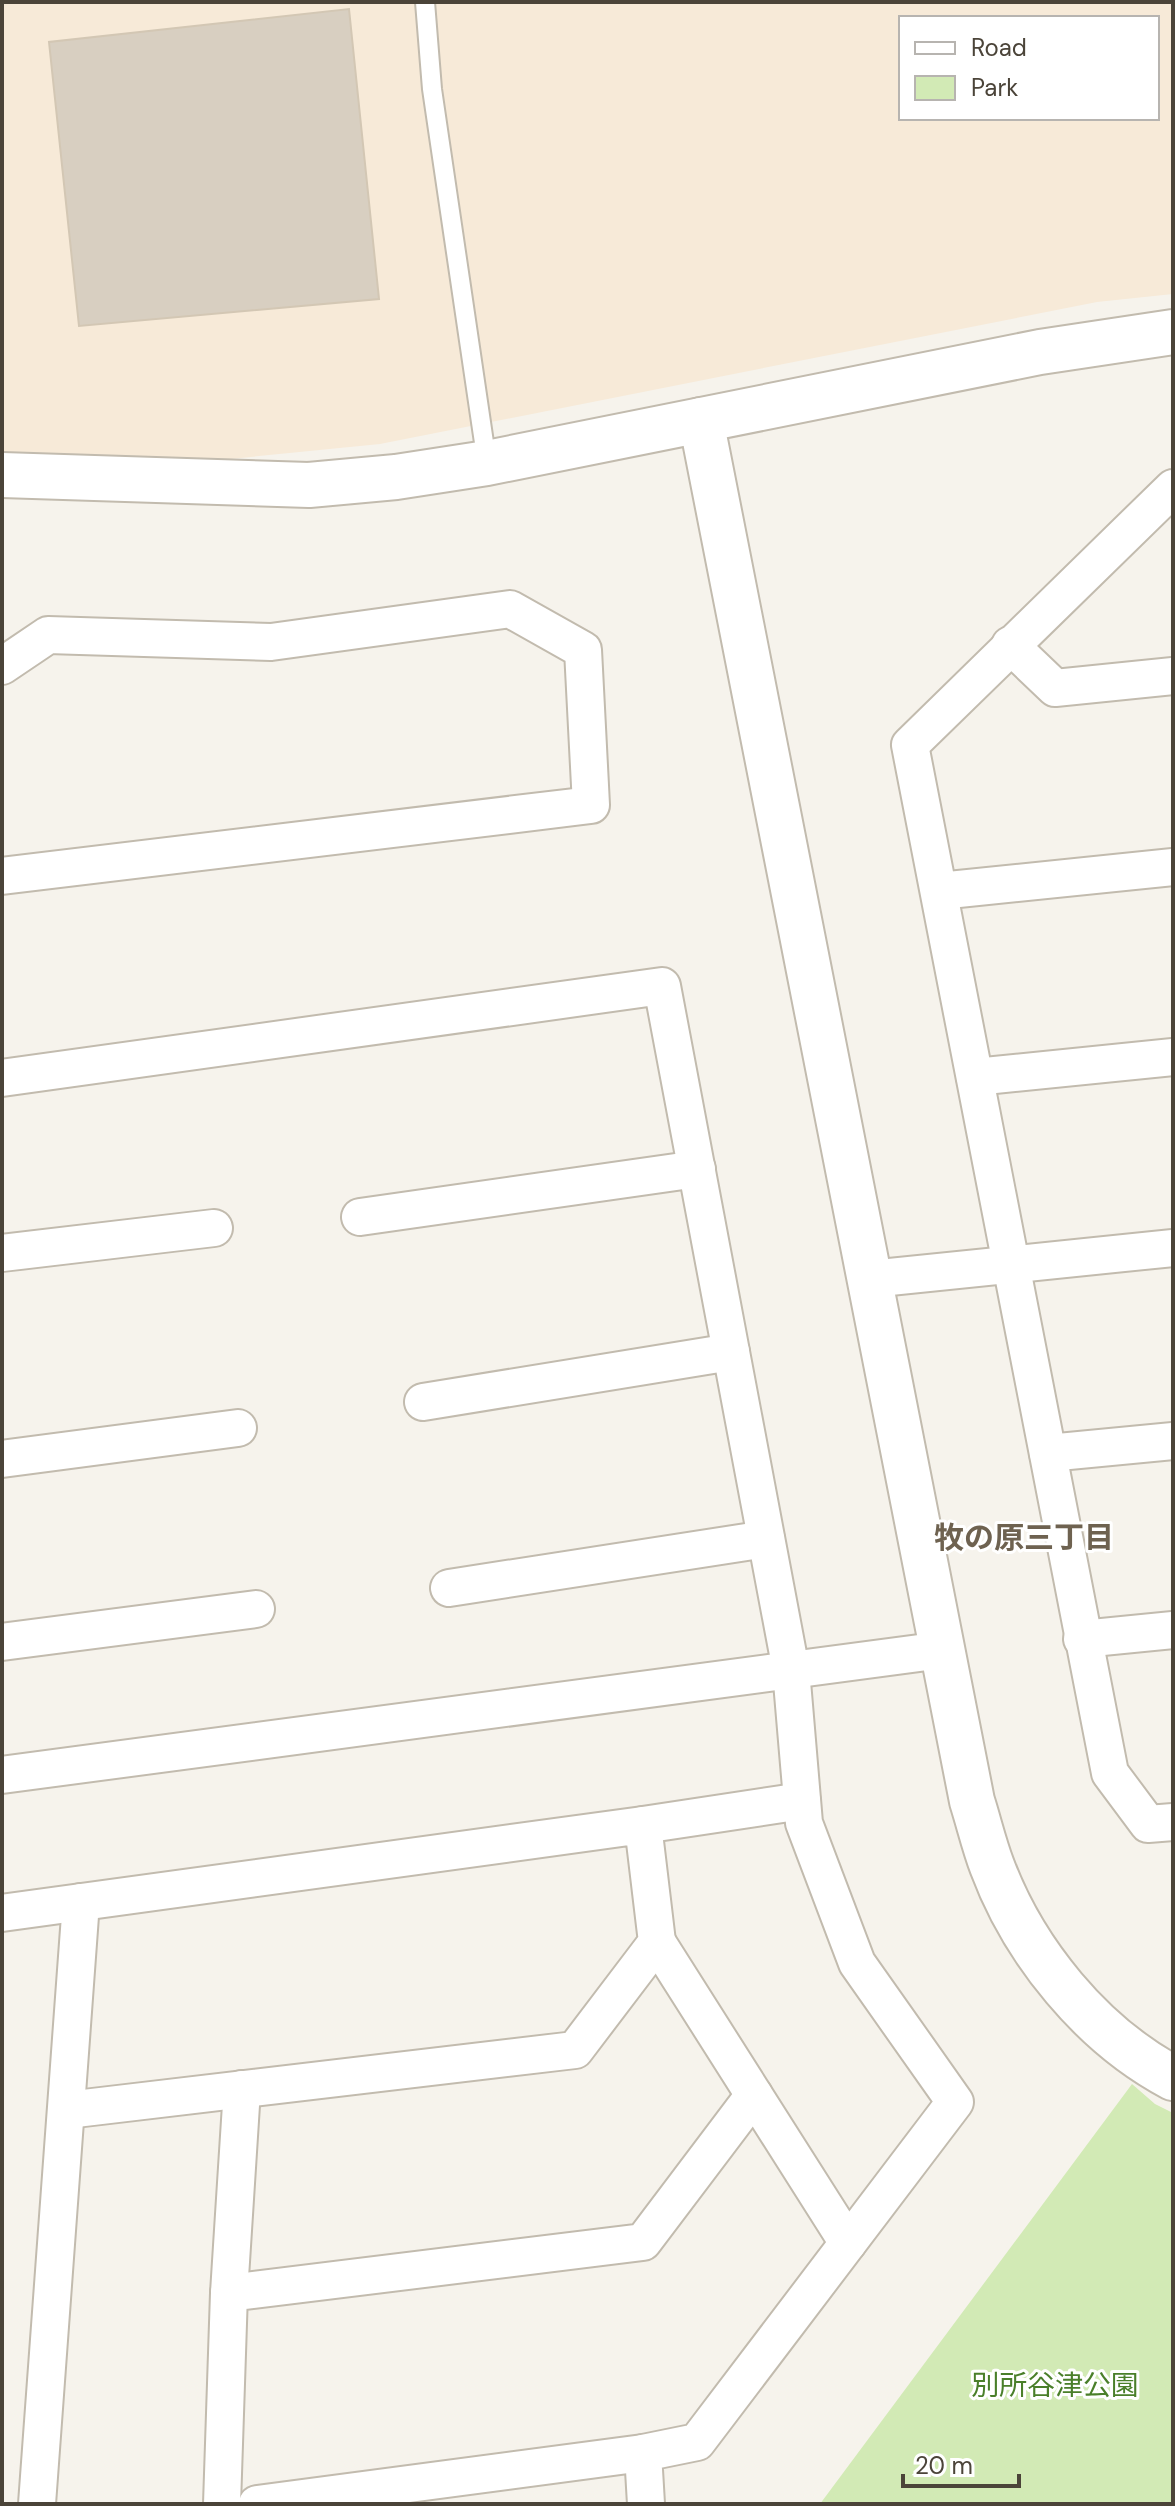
<svg xmlns="http://www.w3.org/2000/svg" width="1175" height="2506" font-family="'DM Sans','Noto Sans JP',sans-serif">
<rect width="100%" height="100%" fill="#f6f3ec"/>
<path fill="#f7ead8" fill-rule="evenodd" d="M2,2H1173V294L1097,302L380,444L180,464L2,452ZM901,18H1157V118H901Z"/>
<path fill="#d2eab5" d="M1132,2084L1155,2104L1173,2113V2504H820Z"/>
<path fill="#d8cfc1" stroke="#d3c7b4" stroke-width="2" d="M349,9L379,299L79,326L49,42Z"/>
<g fill="none" stroke-linecap="round" stroke-linejoin="round">
<defs>
<path id="service" d="M425,2L432,89L487,463"/>
<g id="minor">
<path d="M1173,488L910,745L1110,1773L1148,1824L1173,1822"/>
<path d="M1010,645L1055,688L1173,676"/>
<path d="M2,666L48,635L271,642L510,609L583,650L591,805L2,876"/>
<path d="M939,891L1173,867"/>
<path d="M975,1077L1173,1057"/>
<path d="M2,1078L662,986L791,1670L804,1823L857,1963L955,2102L697,2442L643,2453L646,2504"/>
<path d="M360,1217L697,1169"/>
<path d="M2,1253L214,1228"/>
<path d="M870,1279L1173,1248"/>
<path d="M423,1402L731,1352"/>
<path d="M1048,1453L1173,1441"/>
<path d="M2,1459L238,1428"/>
<path d="M449,1588L766,1539"/>
<path d="M1082,1639L1173,1630"/>
<path d="M2,1642L256,1609"/>
<path d="M2,1775L942,1650"/>
<path d="M643,1825L802,1801"/>
<path d="M2,1913L643,1825L657,1942L575,2050L67,2110"/>
<path d="M657,1942L848,2243"/>
<path d="M229,2293L242,2089"/>
<path d="M37,2504L81,1902"/>
<path d="M222,2504L229,2293L643,2242L754,2095"/>
<path d="M257,2504L643,2453"/>
</g>
<g id="tertiary">
<path d="M701,420L972,1801C979,1823 984,1845 992,1866C1024,1952 1092,2035 1173,2078"/>
<path d="M2,475L309,485L396,477L487,463L1040,352L1173,332"/>
</g>
</defs>
<use href="#service" stroke="#c2bbae" stroke-width="22"/>
<use href="#minor" stroke="#c2bbae" stroke-width="40"/>
<use href="#tertiary" stroke="#c2bbae" stroke-width="48"/>
<use href="#service" stroke="#fff" stroke-width="18"/>
<use href="#minor" stroke="#fff" stroke-width="36"/>
<use href="#tertiary" stroke="#fff" stroke-width="44"/>
</g>
<g text-anchor="middle" dominant-baseline="central" stroke-width="6" stroke-linejoin="round" paint-order="stroke">
<g font-size="28" fill="#4a7f2a" stroke="#fff">
<text x="1055" y="2385">別所谷津公園</text>
</g>
<g font-size="30" font-weight="bold" fill="#6e6250" stroke="#fff">
<text x="1024" y="1537">牧の原三丁目</text>
</g>
</g>
<rect width="1175" height="2506" fill="none" stroke="#4b4439" stroke-width="8"/>
<rect x="899" y="16" width="260" height="104" fill="#ffffff" stroke="#b7b4b0" stroke-width="2"/>
<rect x="915" y="42" width="40" height="12" fill="#ffffff" stroke="#b7b4b0" stroke-width="2"/>
<text x="971" y="56" font-size="24" fill="#4b4439">Road</text>
<rect x="915" y="76" width="40" height="24" fill="#d2eab5" stroke="#b7b4b0" stroke-width="2"/>
<text x="971" y="96" font-size="24" fill="#4b4439">Park</text>
<path d="M903 2474v12h116v-12" fill="none" stroke="#4b4439" stroke-width="4"/>
<text x="915" y="2474" font-size="24" fill="#4b4439" stroke="#ffffff" stroke-width="6" paint-order="stroke">20 m</text>
</svg>
